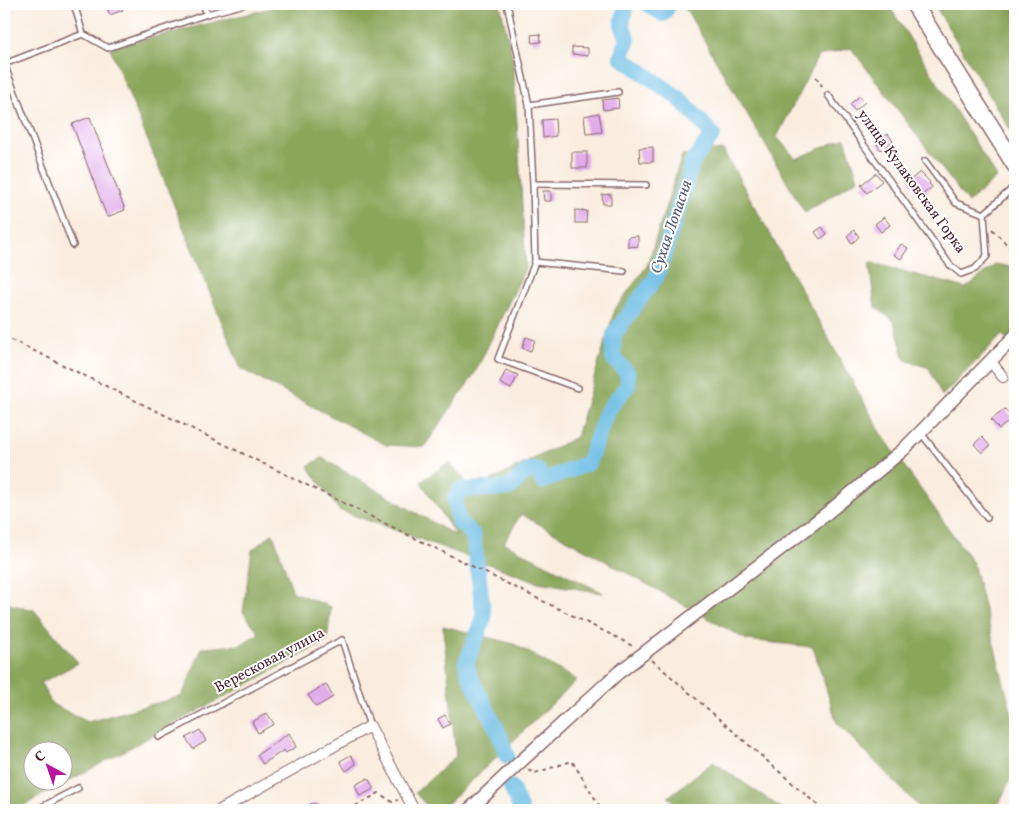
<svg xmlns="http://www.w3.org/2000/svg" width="1019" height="814" font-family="Vollkorn,serif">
<rect width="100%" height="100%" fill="#fff"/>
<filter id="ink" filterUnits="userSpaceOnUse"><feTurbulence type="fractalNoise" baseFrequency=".02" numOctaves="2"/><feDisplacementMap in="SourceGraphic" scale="10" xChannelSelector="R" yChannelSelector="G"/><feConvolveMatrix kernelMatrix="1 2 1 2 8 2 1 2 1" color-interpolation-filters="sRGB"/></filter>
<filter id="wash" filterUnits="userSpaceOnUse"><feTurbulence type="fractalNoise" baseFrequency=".0096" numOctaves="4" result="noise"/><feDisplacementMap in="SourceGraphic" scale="20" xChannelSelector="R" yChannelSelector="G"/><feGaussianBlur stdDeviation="1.12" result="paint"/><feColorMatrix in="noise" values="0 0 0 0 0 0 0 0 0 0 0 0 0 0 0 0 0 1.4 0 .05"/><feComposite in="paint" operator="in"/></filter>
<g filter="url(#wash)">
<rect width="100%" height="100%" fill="#faeddf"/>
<g fill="#8aa65a" stroke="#6a6242" fill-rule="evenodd">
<path d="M287,4H500L513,60L526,267L475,373L424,447L386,445L241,369L110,48Z"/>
<path d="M683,4H888L997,177L968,203L851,48L818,56L777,137L796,159L845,138L858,179L805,213Z"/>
<path d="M934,4H1015V137L1011,131Z"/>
<path d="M723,150L883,436L973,563L1015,726V769L996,810H922L837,723L813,647L747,640L521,514L504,543L603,593L538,582L339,510L308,466L322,458L456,536L421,482L449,462L473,490L576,437L615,309L647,266L682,155Z"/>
<path d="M869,262L966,288L996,264L1015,268V346L1002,335L942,396L929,368L905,360L894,321L875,307Z"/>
<path d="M273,533L293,592L331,607L327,641L15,810H4V704L6,703L4,702V603L34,610L78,663L41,683L52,704L88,722L182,696L202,648L240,645L259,633L243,612L252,550ZM32,752H62V782H32Z"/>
<path d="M443,626L514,644L577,680L441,810H431L415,793L456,756Z"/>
<path d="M713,762L784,810H681L668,797Z"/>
</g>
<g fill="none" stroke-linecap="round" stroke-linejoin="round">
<g stroke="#68bbe4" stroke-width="16">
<path d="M648,4L663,14L670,4"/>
<path d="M507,756L498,731L470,677L466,663L484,618L473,535L458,521L455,500L460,490L509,488L529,470L538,471L543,481L588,463L607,411L628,385L627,372L613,358L614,334L657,276L693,161L713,135L680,99L621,57L628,39L622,25L626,4"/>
<path d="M511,787L521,810"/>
</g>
</g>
<g id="blocks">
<g fill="#e2aceb">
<path d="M105,4H121L123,10L110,15Z"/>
<path d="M540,34L541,42L532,43L531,35Z"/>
<path d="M572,47L588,48V56L572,54Z"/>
<path d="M860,96L865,102L855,111L850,104Z"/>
<path d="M618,98L619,108L603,110L602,100Z"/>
<path d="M599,113L602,132L586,134L584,116Z"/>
<path d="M90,117L125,210L107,217L72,124Z"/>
<path d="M555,119L556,136L543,138L542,120Z"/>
<path d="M888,134L893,141L881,150L876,143Z"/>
<path d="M653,147V162H640L639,148Z"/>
<rect x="572" y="152" width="15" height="16"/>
<path d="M920,172L930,182L929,183L932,187L921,196L909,181Z"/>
<path d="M876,173L882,181L867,193L861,185Z"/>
<path d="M543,191H551V201H544Z"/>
<path d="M611,194V204H603L602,195Z"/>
<path d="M575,210L587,211L586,223H575Z"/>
<path d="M884,217L890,225L881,232L875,224Z"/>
<path d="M822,227L827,234L820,239L815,232Z"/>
<path d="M854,230L859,237L852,243L847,236Z"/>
<path d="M638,236V246L628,247V237Z"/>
<path d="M901,244L908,248L901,259L894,255Z"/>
<path d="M526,337L535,340L531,351L522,348Z"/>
<path d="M506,370L518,375L511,389L500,383Z"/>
<path d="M1005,409L1013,418L999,429L991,420Z"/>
<path d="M982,437L990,446L982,453L974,444Z"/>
<path d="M326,684L333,697L316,707L308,695Z"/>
<path d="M267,713L274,724L258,733L252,722Z"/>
<path d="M445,715L450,724L443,728L438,719Z"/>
<path d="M200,730L206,741L193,749L186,738Z"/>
<path d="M289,733L296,747L286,753L284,750L263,764L257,755Z"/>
<path d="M351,755L356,764L346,771L340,761Z"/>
<path d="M368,778L374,789L360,796L355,785Z"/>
<path d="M310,804H317L320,808L317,810H313Z"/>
</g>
</g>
</g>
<g filter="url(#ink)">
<use href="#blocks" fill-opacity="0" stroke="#88676a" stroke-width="1"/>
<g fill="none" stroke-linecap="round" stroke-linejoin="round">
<defs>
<g id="service">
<path d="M74,4L83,34L108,48L207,14L245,4"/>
<path d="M203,4L207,14"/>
<path d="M507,4L529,105L533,184L535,262L498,359L578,388"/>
<path d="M828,95L950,265L961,274L975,269L987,256L984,214"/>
<path d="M529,105L618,92"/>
<path d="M925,161L956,203L984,214"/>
<path d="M533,184L646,185"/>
<path d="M984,214L1015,186"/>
<path d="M73,245L4,64L83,34"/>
<path d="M535,262L624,271"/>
<path d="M921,433L987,518"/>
<path d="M159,737L342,640L370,726"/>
<path d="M36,810L78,788"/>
</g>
<g id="minor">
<path d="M991,362L1003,377"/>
<path d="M220,810L370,726L414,810"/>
</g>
<path id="tertiary" d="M469,810L518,764L618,673L826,514L903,450L1015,336"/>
<path id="primary" d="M914,4L1015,165"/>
</defs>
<use href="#service" stroke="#88676a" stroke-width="8"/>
<use href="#minor" stroke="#88676a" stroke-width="12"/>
<use href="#tertiary" stroke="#88676a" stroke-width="15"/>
<use href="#primary" stroke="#88676a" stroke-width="19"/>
<g stroke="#88676a" stroke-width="2" stroke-dasharray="4 4" stroke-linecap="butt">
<path d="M816,77L824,89"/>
<path d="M992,229L1015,253"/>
<path d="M4,336L618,638L634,647"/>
<path d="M652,660L823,810"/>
<path d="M528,770L535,773L572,761L602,810"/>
<path d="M348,810L379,793L392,802L398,800"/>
</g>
<use href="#service" stroke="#fff" stroke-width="5"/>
<use href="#minor" stroke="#fff" stroke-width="10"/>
<use href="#tertiary" stroke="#fff" stroke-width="12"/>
<use href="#primary" stroke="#fff" stroke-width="16"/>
</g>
</g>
<g text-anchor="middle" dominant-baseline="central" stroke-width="4" stroke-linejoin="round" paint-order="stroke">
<g font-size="15" fill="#4a1f2b" stroke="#fff">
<text transform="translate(911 182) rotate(54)">улица Кулаковская Горка</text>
<text transform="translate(270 661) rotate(-28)">Вересковая улица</text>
</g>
<g font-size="16" font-style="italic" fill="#565d75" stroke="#fff">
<text transform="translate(672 227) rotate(-71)">Сухая Лопасня</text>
</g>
</g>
<rect width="1019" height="814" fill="none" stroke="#fff" stroke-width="20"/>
<g transform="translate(48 766) rotate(320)"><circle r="24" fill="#ffffff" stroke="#b7a5aa"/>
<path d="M0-4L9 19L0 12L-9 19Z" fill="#b5179e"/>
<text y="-8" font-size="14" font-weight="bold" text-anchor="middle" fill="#4a1f2b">С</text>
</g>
</svg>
